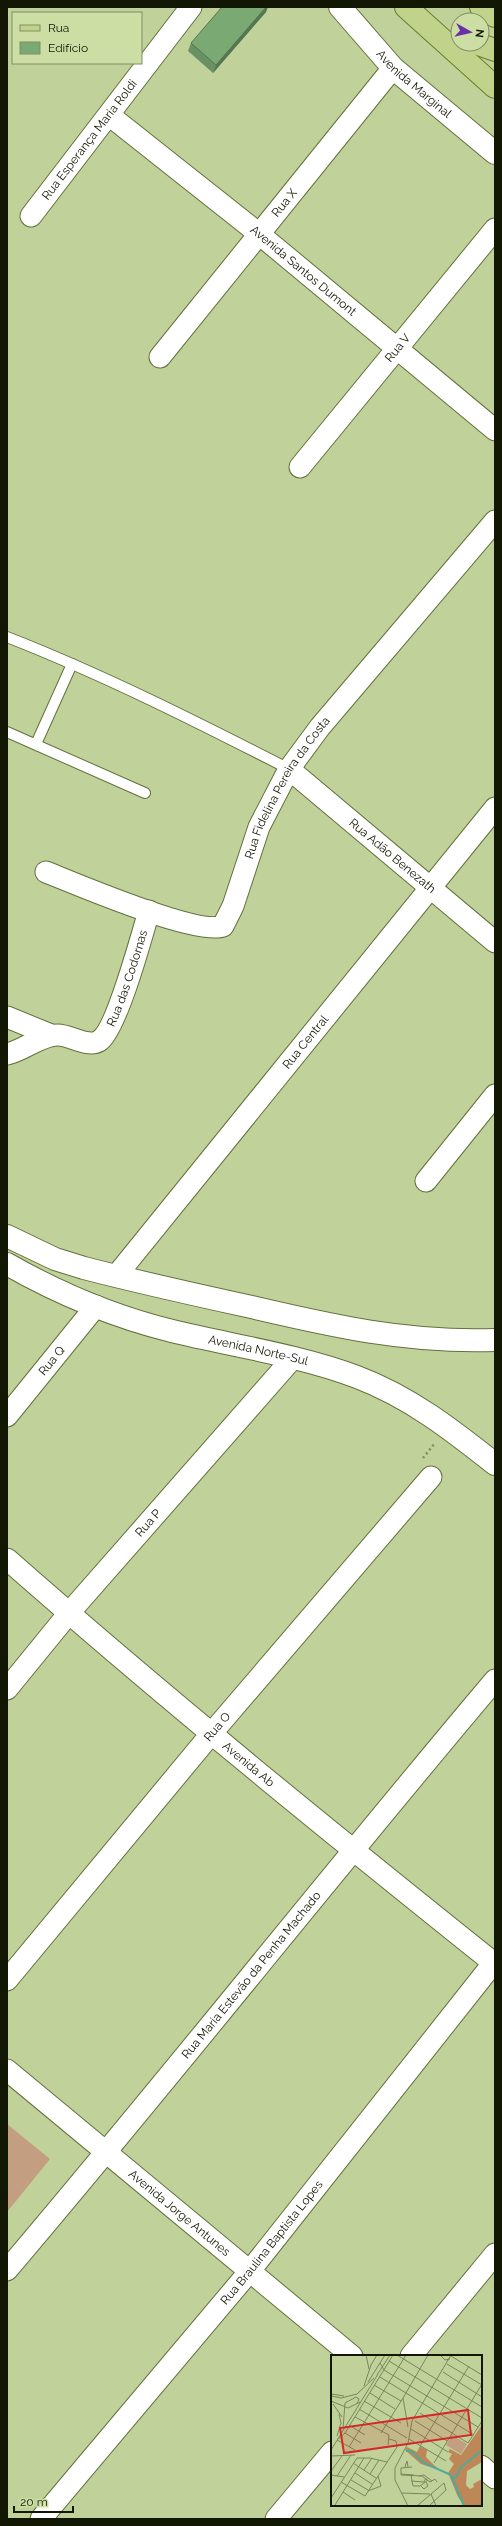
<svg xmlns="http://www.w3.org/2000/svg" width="502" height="2526" font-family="Raleway,sans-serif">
<rect width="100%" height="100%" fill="#c0d199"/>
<path fill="#c39e80" d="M7,2124L50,2159L7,2212Z"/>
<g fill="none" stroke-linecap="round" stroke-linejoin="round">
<defs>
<g id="lane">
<path d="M7,637C104,675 197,722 289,769"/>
<path d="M7,732L145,793"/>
<path d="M36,744L72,664"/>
</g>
<g id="street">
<path id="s1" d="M109,115L258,233L495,430"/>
<path id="s2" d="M31,216L191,7"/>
<path id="s3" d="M160,357L393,68"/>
<path id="s4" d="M300,467L495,229"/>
<path id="s5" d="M289,769L495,942"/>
<path id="s6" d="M46,872C76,884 198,936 223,926L233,906L259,827L289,769L320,727L495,521"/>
<path d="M7,1017L51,1035"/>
<path id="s7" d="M7,1054C25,1050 40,1035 58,1035C70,1035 88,1048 99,1041C116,1031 142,935 149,911"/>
<path d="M426,1181L495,1095"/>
<path id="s8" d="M116,1276L495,808"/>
<path id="s9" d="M7,1416L96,1306"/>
<path id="s10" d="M7,1559C166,1699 330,1832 495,1964"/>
<path id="s11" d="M7,1689L69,1613L292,1359"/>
<path id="s12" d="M7,1980L211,1734L431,1477"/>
<path id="s13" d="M7,2070L352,2356"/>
<path id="s14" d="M7,2270C172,2076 330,1875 495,1680"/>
<path d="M411,2356L495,2254"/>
<path d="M481,2466L495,2478"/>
<path id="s15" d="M41,2519L249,2272L495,1961"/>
<path d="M276,2519L332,2452"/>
</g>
<g id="secondary">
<path id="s16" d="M340,7L393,68L495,153"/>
<path d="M7,1236L55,1259L84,1268C138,1282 192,1294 247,1306C332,1326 407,1343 495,1340"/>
<path id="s17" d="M7,1264C58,1293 115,1317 172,1331C234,1346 298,1355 357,1377C410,1397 452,1430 495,1464"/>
</g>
<g id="primary">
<path d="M406,7L495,87"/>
<path d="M481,7L495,16"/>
<path d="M478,44L495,50"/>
</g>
</defs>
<use href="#lane" stroke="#62713c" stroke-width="12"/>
<use href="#street" stroke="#62713c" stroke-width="23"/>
<use href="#secondary" stroke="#62713c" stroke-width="24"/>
<use href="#primary" stroke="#697e29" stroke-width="24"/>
<path stroke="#7e8a60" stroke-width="2.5" stroke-dasharray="2 3" stroke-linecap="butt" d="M423,1458L435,1443"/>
<use href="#lane" stroke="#fff" stroke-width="10"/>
<use href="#street" stroke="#fff" stroke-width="21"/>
<use href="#secondary" stroke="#fff" stroke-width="22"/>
<use href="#primary" stroke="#c1d38b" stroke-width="22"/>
</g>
<path fill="#699164" d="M266,12L213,73L188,51L191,43Z"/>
<path fill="#557651" d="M266,7H268L266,12L213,73L216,65Z"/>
<path fill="#7aa974" stroke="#557651" d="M222,7H266L216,65L191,43Z"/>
<g text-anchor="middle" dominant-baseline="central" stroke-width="3" stroke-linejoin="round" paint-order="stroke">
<g font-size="12" fill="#121703" stroke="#cddea5">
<text stroke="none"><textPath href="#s16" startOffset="107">Avenida Marginal</textPath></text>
<text stroke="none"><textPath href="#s2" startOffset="96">Rua Esperança Maria Roldi</textPath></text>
<text stroke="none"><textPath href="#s3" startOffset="198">Rua X</textPath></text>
<text stroke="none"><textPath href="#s1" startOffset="249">Avenida Santos Dumont</textPath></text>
<text stroke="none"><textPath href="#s4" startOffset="154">Rua V</textPath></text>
<text stroke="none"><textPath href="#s6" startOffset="340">Rua Fidelina Pereira da Costa</textPath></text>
<text stroke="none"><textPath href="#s5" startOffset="135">Rua Adão Benezath</textPath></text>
<text stroke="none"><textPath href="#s7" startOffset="167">Rua das Codornas</textPath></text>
<text stroke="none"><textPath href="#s8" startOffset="301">Rua Central</textPath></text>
<text stroke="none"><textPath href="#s17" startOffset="267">Avenida Norte-Sul</textPath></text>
<text stroke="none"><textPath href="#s9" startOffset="71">Rua Q</textPath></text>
<text stroke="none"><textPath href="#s11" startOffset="218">Rua P</textPath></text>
<text stroke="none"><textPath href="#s12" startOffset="329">Rua O</textPath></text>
<text stroke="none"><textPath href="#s10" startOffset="317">Avenida Ab</textPath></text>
<text stroke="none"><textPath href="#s14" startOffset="383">Rua Maria Estevão da Penha Machado</textPath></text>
<text stroke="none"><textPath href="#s13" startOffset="224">Avenida Jorge Antunes</textPath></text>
<text stroke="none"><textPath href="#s15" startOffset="360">Rua Braulina Baptista Lopes</textPath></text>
</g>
</g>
<g transform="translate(331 2355)">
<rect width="151" height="151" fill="#c0d199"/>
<path d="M121,80L136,89L130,99L115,90Z" fill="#c39e80"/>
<path d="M151,70V107L136,116L135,130L139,134L143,132L142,129L151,124V151H134L127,142L117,118L123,109L118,104L121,99L117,97L119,94L130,100ZM89,91L96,95L95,102L108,115L90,109L74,95L76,92L86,97Z" fill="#bd8758"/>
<path fill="none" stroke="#4dab9c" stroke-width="2" d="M75,96H80L93,108L120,120L133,151M122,123L126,121L129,113L151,95"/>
<path fill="none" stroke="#7a875d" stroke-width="1" d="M35,0L38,14M66,0L151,52M109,0L114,5L119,4M120,1L151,20M58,6L151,63M49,8L53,15L147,72M116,9L151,30M112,17L151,42M46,20L59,0M49,22L143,80M37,27L54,0M43,30L70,46M33,31L40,10L46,0M39,38L64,54M0,39L13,41M0,41L10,43L26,39L43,23M0,46L17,53L29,47M33,46L70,68M2,49L11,62M28,54L76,83M89,58L137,88L151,66M24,62L58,80L57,90M84,66L116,86M18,70L34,80M77,72L72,43L97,0M12,74L14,48L25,42L28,44L26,49M80,74L117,97M14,78L30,88M50,78L72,43M6,81L10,68L8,59M78,84L115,106M89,91L138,11M18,92L75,0M0,95L47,19M24,95L6,85L14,78L62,0M0,101L24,100M22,108L45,123M103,108L151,29M74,112L76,106L77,112M81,112L70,113V120L91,121L99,127L104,124L106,127M33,115L41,103M0,116L11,101M24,118L41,129M39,119L48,105M70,119L83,120M0,120L13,122M80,120L82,131H89L97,125M6,121L20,100M88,121L93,120L101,126M20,125L37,135M80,126L93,127L95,123M10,127L34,141L66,92L65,86L58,84M90,131L93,134L97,131L95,127M37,136L50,131L47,121M12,137L24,145M71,138L99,139M100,139L105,151M0,143L26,103H39L56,107M4,150L33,103M77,151L64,125V113L77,88L81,66L120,0M86,151L113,128L115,135L98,151"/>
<path fill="#d62828" fill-opacity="0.15" stroke="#d62828" stroke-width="2" d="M137,55L140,80L13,98L9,73Z"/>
<rect width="151" height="151" fill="none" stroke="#121703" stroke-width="2"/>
</g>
<rect width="502" height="2526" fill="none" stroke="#121703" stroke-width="16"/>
<rect x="12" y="12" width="130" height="52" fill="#cddea5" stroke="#828e64"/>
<rect x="20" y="25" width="20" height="6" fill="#c1d38b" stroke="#828e64"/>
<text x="48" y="32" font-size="12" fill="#121703">Rua</text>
<rect x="20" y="42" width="20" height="12" fill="#7aa974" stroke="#828e64"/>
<text x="48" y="52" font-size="12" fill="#121703">Edifício</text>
<g transform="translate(470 32) rotate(98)"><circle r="19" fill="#cddea5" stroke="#828e64"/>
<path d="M0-3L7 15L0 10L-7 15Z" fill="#6930a7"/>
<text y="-6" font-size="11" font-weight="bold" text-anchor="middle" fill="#121703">N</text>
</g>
<path d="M14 2506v6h59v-6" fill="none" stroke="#121703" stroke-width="2"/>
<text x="20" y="2506" font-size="12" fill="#121703" stroke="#cddea5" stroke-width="3" paint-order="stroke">20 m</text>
</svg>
